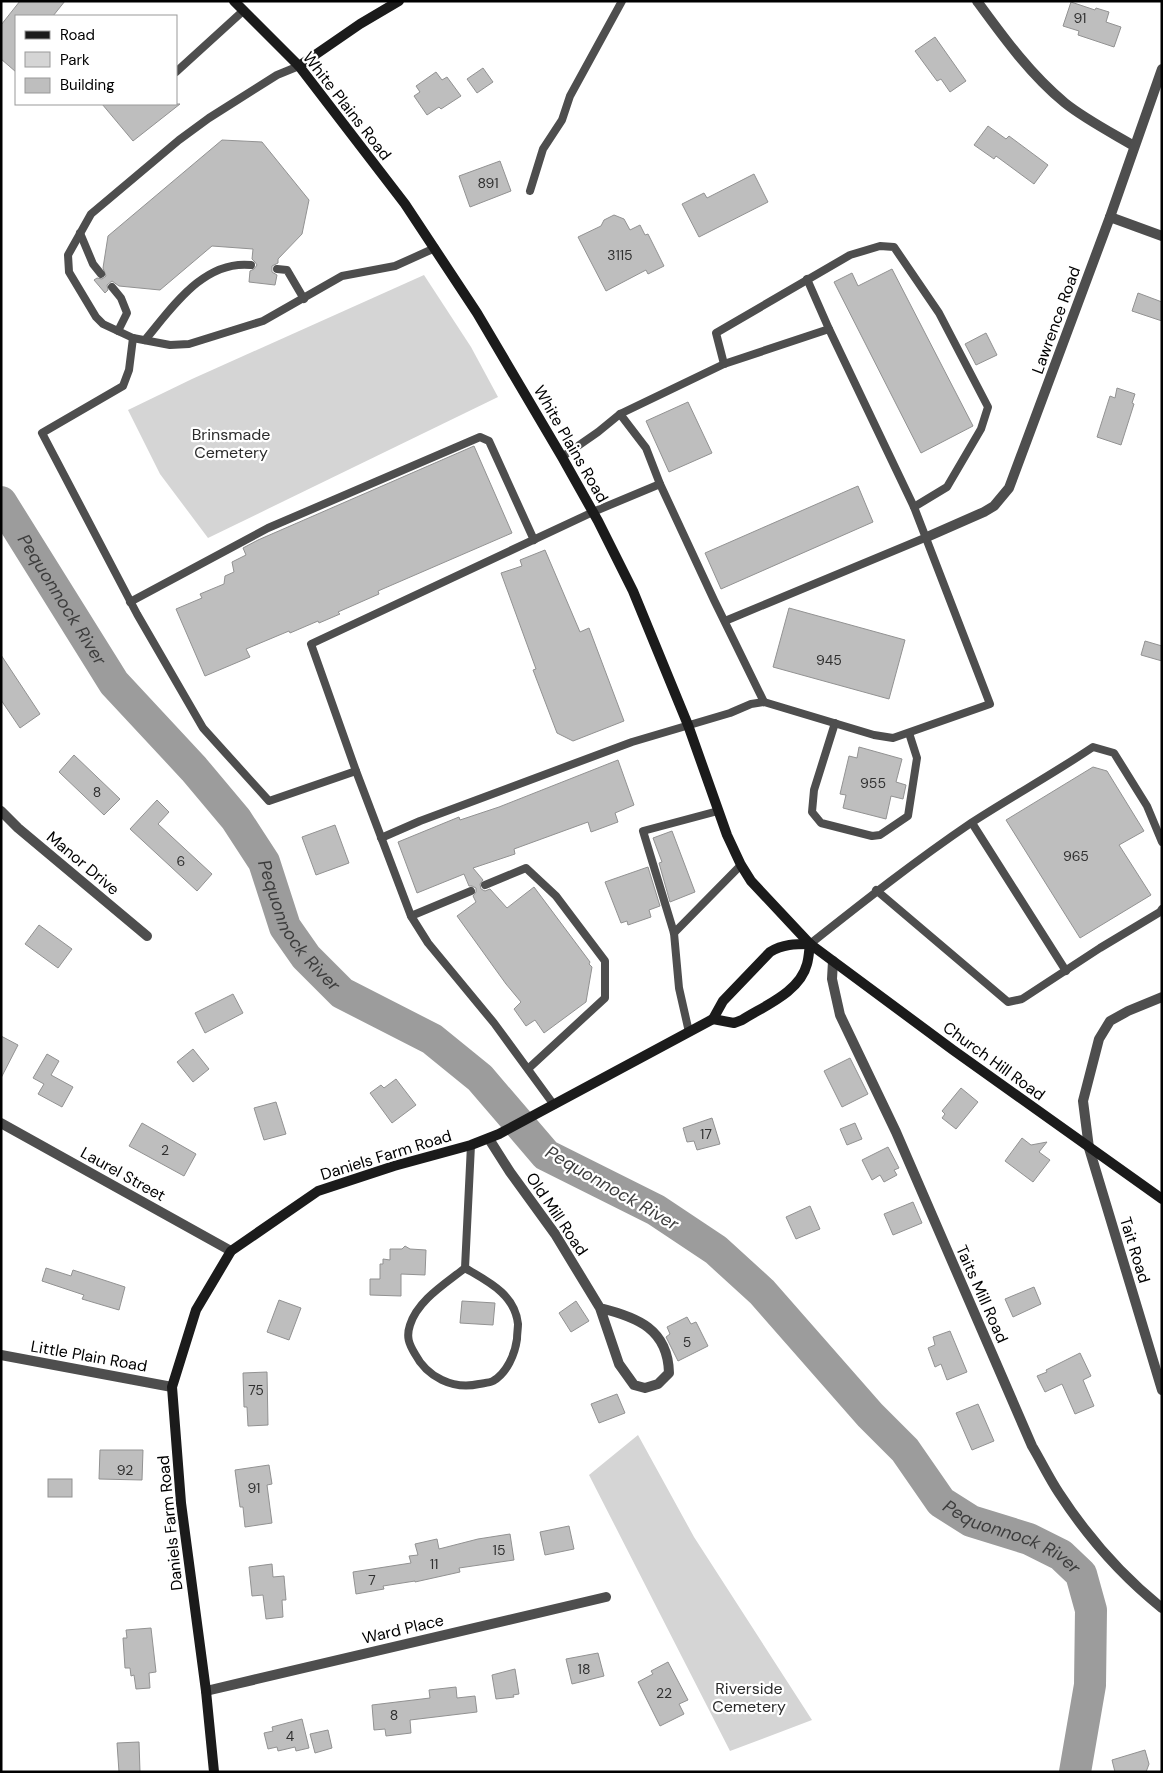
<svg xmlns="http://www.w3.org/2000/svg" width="1163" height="1773" font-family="'DM Sans',sans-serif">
<rect width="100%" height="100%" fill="#fff"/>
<g fill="#d5d5d5">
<path d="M424,275L471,347L498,397L208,538L160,474L128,410L192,379Z"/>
<path d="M638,1435L694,1537L812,1720L730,1751L589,1475Z"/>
</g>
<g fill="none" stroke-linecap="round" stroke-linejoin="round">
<path stroke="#9c9c9c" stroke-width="32" id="s1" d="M1,502L114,683L194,769L236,819L264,862L285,927L306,957L342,993L432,1039L480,1078L546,1155L656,1210L716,1250L762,1292L870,1415L905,1450L941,1502L971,1521L1029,1539L1061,1555L1081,1574L1091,1610L1090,1685L1075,1772"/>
</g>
<g fill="#bebebe" stroke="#929292">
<path d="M20,1H65L53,16H16V72L1,59V25Z"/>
<path d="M1071,2L1095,10L1096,8L1109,12L1106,22L1121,27L1114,47L1078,35L1079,31L1063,26Z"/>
<path d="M935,37L966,81L950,92L941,79L937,81L915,51Z"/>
<path d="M483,68L493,82L477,93L467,79Z"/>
<path d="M436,72L442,80L447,77L461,96L441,109L439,107L427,115L414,96L420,92L416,86Z"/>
<path d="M102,104H180L133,141Z"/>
<path d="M988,126L1006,139L1009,136L1048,165L1034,184L996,156L994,159L974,145Z"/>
<path d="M222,140L262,142L309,200L302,234L278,259V263L272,266V272L277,275L275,285L249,282L250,271L254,269L257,265L255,262L252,259L253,249L212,246L160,290L119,286L112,281L107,285L108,290L105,293L94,280L97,278L102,279L106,276L103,268L108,236Z"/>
<path d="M500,161L511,191L470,207L459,176Z"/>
<path d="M754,174L768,202L699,237L682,204L704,193L707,198Z"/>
<path d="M614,215L624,219L630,230L640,225L645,235L648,234L664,266L648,274L646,270L606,291L578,237L601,226L604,220Z"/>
<path d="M892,269L973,426L921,453L834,282L852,273L858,286Z"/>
<path d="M1138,293L1162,302V321L1132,311Z"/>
<path d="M986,333L997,355L976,365L965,344Z"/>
<path d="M1117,388L1135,394L1132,403L1134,404L1121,445L1097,437L1110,396L1115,398Z"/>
<path d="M688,402L712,453L669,472L646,421Z"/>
<path d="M474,446L512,533L378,591L379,594L338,612L340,614L319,623L318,621L290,633L289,631L246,649L250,657L205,676L176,609L202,598L200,594L224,584L225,576L234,572L232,562L246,555L243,548L258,540Z"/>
<path d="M858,486L873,522L721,589L705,553Z"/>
<path d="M545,550L580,632L589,628L624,721L573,741L557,733L533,670L536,669L501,573L522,566L520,560Z"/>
<path d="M789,608L905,640L889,699L773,667Z"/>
<path d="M1145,641L1162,646V661L1141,655Z"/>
<path d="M1,655L40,714L20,728L1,700Z"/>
<path d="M859,747L902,759L896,782L906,785L903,799L891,796L886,819L843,808L846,795L840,794L849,756L857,758Z"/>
<path d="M74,755L120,799L104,815L59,772Z"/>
<path d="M618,760L634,805L615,813L618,822L591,832L588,822L514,849L515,854L473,868L483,880L480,884L481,889L485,891L490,889L507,908L534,887L590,962L589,964L592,967L586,1002L544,1033L535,1020L526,1026L514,1009L521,1002L506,984L457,916L476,902L473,896L476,892V888L472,886H469L464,874L417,893L398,842L459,817L460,820L499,807Z"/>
<path d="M1093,767L1107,771L1144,831L1119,845L1151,895L1080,938L1006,820Z"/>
<path d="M157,800L169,812L158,824L212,874L197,891L130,829Z"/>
<path d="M335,825L349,863L316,875L302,837Z"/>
<path d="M672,831L695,892L670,902L659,863L662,862L653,838Z"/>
<path d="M648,867L660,906L649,910L651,917L628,925L627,921L621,923L605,882Z"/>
<path d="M39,925L72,949L58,968L25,944Z"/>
<path d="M233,994L243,1013L205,1033L195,1013Z"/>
<path d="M1,1036L18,1045L1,1078Z"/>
<path d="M193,1049L209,1069L193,1082L177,1062Z"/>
<path d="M47,1054L59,1061L51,1075L73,1087L62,1107L38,1094L44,1084L33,1078Z"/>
<path d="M850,1058L868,1094L842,1107L824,1071Z"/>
<path d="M396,1079L416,1105L392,1123L370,1093L381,1085L384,1088Z"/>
<path d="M961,1088L978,1102L956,1129L942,1118L945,1114L942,1111Z"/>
<path d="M276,1102L286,1134L264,1140L254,1108Z"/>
<path d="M712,1118L720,1144L697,1150L694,1141L687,1142L683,1128Z"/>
<path d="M142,1123L196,1154L184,1176L129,1146Z"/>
<path d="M855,1123L862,1139L847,1145L840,1129Z"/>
<path d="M1022,1138L1031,1145L1047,1142L1039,1152L1050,1160L1033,1182L1005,1161Z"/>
<path d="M888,1147L899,1168L894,1170L897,1175L884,1182L880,1175L872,1180L862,1160Z"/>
<path d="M913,1202L922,1223L893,1235L884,1214Z"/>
<path d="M810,1206L820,1229L796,1239L786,1217Z"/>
<path d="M405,1246L410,1249L426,1250L425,1275L401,1274V1296L370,1295V1279H380V1264H383V1259L390,1260V1249H402Z"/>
<path d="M46,1268L71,1276L73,1270L125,1287L119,1310L82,1299L84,1295L42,1281Z"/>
<path d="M1034,1287L1041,1304L1013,1317L1005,1299Z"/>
<path d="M279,1300L301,1308L289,1340L267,1332Z"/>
<path d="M462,1301L495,1303L493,1325L460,1323Z"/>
<path d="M576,1301L589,1321L571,1332L559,1313Z"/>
<path d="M687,1317L691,1324L696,1322L708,1346L678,1361L666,1337L670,1334L667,1327Z"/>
<path d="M950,1331L967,1372L947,1380L941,1364L935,1367L928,1348L935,1345L933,1337Z"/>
<path d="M1080,1353L1091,1376L1083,1380L1094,1406L1075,1414L1062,1384L1045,1392L1037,1376L1047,1372L1046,1370Z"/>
<path d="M267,1372L268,1425L248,1426L247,1407H244L243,1373Z"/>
<path d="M617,1394L625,1413L599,1423L591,1404Z"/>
<path d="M978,1404L994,1441L972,1450L956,1413Z"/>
<path d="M100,1450H143L142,1480L99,1479Z"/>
<path d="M269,1465L272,1484L267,1485L272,1523L245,1527L243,1507H240L235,1470Z"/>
<rect x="48" y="1479" width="24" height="18"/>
<path d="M569,1526L574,1549L545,1555L540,1532Z"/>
<path d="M510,1534L514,1560L459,1568L460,1572L415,1582V1581L383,1586L384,1589L356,1594L353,1572L411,1563L409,1556L418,1555L415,1544L437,1539L439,1549L478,1539Z"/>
<path d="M272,1564L273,1577L284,1576L286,1600H282L283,1617L266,1619L263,1595L252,1596L249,1567Z"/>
<path d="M151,1628L156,1672L149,1673L150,1688L136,1689L134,1675L131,1676L130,1668H125L123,1638H127L126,1630Z"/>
<path d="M598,1653L604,1676L572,1684L566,1659Z"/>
<path d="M668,1662L688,1700L679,1704L684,1714L660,1726L638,1682L653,1674L651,1671Z"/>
<path d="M515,1669L519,1694L513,1695L514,1697L496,1699L492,1675Z"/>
<path d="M456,1687L457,1698L475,1696L477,1712L410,1720L411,1733L386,1736L385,1729L374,1730L372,1705L430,1698L429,1690Z"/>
<path d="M302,1719L309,1748L296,1751L295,1747L278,1751L277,1747L268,1749L264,1733L273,1731L272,1727Z"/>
<path d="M328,1730L332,1748L315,1753L310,1734Z"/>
<path d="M139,1742L140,1772H119L117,1743Z"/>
<path d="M1145,1750L1149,1764L1146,1772H1115L1112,1760Z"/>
</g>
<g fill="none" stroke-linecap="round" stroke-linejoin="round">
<g stroke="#4e4e4e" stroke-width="8">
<path d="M299,66L277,75L209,118L179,140L91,214L68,255L69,272L96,317L103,324L133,338L170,345L189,344L263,321L342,276L395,266L435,248"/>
<path d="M176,72L243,11"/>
<path d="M530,191L543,149L562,120L570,96L622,1"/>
<path d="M80,233L93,264L101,274"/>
<path d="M277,269L287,270L304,299"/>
<path d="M807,279L829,329"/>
<path d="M112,287L121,298L127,313L118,331"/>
<path d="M133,338L129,370L123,386L42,433L137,614L203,728L269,801L356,771"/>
<path d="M145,340C172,308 203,260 251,265"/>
<path d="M724,364L716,333L850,255L880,246L894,247L939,313L988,407L981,429L947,487L914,507"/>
<path d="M620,414L646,448L660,484L714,600L764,702"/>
<path d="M130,602L268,528L480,437L489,441L534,540"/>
<path d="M725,621L927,537"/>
<path d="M835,723L814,790L812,812L821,823L872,836L880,835L908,816L917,758L909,733"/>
<path d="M972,823L1066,971"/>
<path d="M381,838L420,821L632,742L730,713L751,704L764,702L874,735L893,738L990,704L914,507L829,329L724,364L620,414L598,432L562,457"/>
<path d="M485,885L526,868L556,896L605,961V998L529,1068"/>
<path d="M876,890L1008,1002L1022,999L1100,948L1160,912L1162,909"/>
<path d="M411,916L471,891"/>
<path d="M674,933L741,865"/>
<path d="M810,944C863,902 915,861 971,823C1011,797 1053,774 1093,747L1114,753L1147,806L1162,842"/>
<path d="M689,1032L679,988L674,933L643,831L718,811"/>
<path d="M554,1105L494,1023L428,943L411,916L356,771L311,644L593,512L660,484"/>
<path d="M465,1268C445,1284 418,1300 410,1325C406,1337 409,1344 415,1354C427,1377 453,1390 479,1384C483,1383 489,1383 493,1381C507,1373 515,1354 517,1339C517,1334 518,1328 518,1324C515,1294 487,1281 465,1268L471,1145"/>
</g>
<g stroke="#4e4e4e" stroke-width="10">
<path d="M977,1C1004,38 1030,74 1065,103C1085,119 1112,133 1134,146"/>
<path d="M1110,217L1162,236"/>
<path d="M927,537L984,512L994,506L1009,488L1110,217L1162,69"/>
<path d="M1,811L18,828L147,936"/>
<path d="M833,961L832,979L840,1015L896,1132L1032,1446C1041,1461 1049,1478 1059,1493C1087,1536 1122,1576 1162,1608"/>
<path d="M1162,997L1128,1011L1110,1021L1099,1039L1083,1101L1089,1148L1162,1390"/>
<path d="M1,1123L231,1251"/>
<path d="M489,1139L510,1172L555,1234L600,1308L619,1364L634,1385L645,1388L658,1384L669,1373C668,1329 637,1317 600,1308"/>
<path d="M1,1355L172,1387"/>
<path d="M206,1691L606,1597"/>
</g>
<g stroke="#1b1b1b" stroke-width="10">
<path d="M234,1L299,66L405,204L477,313L562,457L598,521L633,591L688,725L727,835L741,865L751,881L810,944L953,1050L1162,1199"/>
<path d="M299,66L360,24L399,1"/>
<path d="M713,1019L734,1023L742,1020C764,1006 800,992 807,964C809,957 809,950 810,944"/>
<path d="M214,1772L206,1691L181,1503L172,1387L196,1310L231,1251L318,1191L394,1166L471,1145L499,1134L713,1019L723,1001L770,952C783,944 795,944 810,944"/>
</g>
</g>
<g text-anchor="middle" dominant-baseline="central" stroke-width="4.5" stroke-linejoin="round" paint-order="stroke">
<g font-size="14" fill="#303030">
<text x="1080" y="18">91</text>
<text x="488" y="183">891</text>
<text x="620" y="255">3115</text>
<text x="829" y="660">945</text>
<text x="873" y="783">955</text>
<text x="97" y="792">8</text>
<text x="1076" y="856">965</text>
<text x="181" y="861">6</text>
<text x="706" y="1134">17</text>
<text x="165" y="1150">2</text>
<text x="687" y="1342">5</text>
<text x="256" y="1390">75</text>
<text x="125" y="1470">92</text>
<text x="254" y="1488">91</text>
<text x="499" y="1550">15</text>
<text x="434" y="1564">11</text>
<text x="372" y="1580">7</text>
<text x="584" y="1669">18</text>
<text x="664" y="1693">22</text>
<text x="394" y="1715">8</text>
<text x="290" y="1736">4</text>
</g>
<g font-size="16" fill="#000" stroke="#fff">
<text transform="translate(347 106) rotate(52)">White Plains Road</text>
<text transform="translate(1056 320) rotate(-70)">Lawrence Road</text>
<text transform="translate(571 444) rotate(60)">White Plains Road</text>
<text transform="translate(83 863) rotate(40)">Manor Drive</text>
<text transform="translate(994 1061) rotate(36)">Church Hill Road</text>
<text transform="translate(386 1155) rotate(-17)">Daniels Farm Road</text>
<text transform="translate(123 1174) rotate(29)">Laurel Street</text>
<text transform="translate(557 1214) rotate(56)">Old Mill Road</text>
<text transform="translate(1135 1250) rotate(73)">Tait Road</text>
<text transform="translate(982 1294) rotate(66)">Taits Mill Road</text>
<text transform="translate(89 1356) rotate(10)">Little Plain Road</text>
<text transform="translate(170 1523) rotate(-96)">Daniels Farm Road</text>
<text transform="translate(403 1629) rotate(-13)">Ward Place</text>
</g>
<g font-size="16" fill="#2c2c2c" stroke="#fff">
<text x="231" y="434">Brinsmade<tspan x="231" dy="18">Cemetery</tspan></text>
<text x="749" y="1688">Riverside<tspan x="749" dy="18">Cemetery</tspan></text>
</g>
<g font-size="18" font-style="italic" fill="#3d3d3d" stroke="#fff">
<text stroke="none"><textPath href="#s1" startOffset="115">Pequonnock River</textPath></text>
<text stroke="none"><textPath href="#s1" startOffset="521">Pequonnock River</textPath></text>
<text transform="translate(612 1188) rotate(30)">Pequonnock River</text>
<text stroke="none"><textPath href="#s1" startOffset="1481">Pequonnock River</textPath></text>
</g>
</g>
<rect width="1163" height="1773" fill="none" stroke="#000000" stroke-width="5"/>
<rect x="15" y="15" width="162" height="90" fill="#ffffff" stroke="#999999"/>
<rect x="25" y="31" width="25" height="8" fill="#1b1b1b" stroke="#999999"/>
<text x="60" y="40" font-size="15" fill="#000000">Road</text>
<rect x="25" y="52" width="25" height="15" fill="#d5d5d5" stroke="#999999"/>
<text x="60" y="65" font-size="15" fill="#000000">Park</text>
<rect x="25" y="78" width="25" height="15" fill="#bebebe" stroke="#999999"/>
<text x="60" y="90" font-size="15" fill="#000000">Building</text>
</svg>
